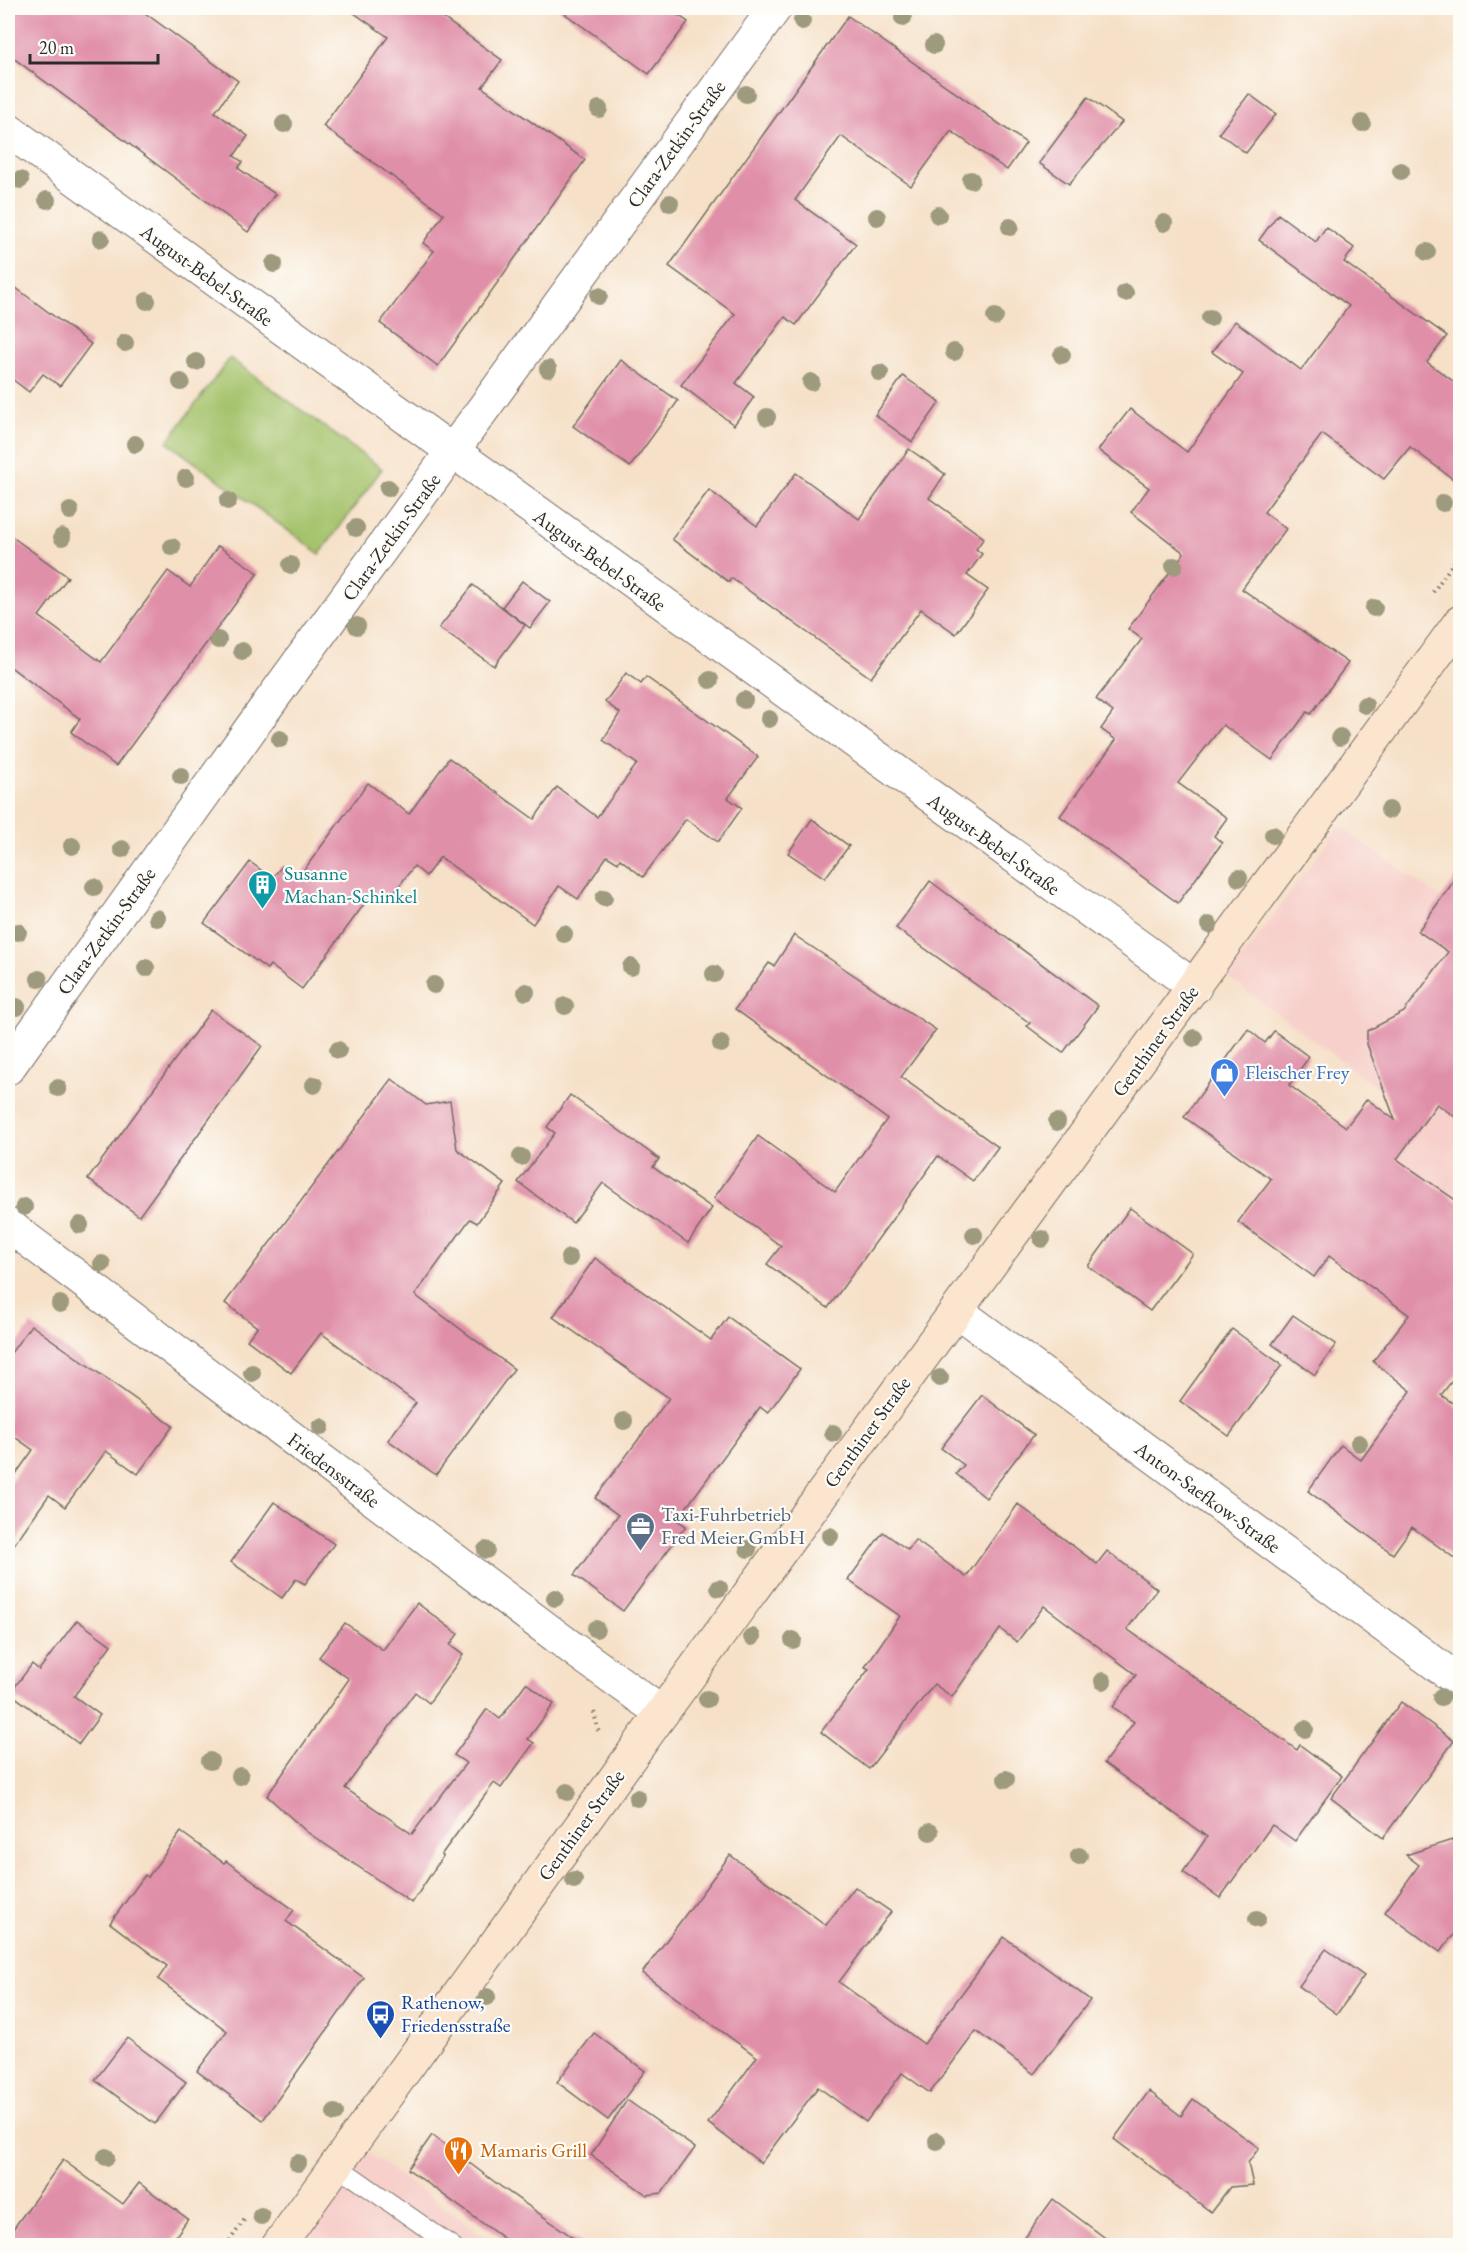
<svg xmlns="http://www.w3.org/2000/svg" width="1468" height="2253" font-family="'EB Garamond',serif">
<rect width="100%" height="100%" fill="#fdfcf7"/>
<filter id="ink" filterUnits="userSpaceOnUse"><feTurbulence type="fractalNoise" baseFrequency=".0167" numOctaves="2"/><feDisplacementMap in="SourceGraphic" scale="12" xChannelSelector="R" yChannelSelector="G"/><feConvolveMatrix kernelMatrix="1 2 1 2 8 2 1 2 1" color-interpolation-filters="sRGB"/></filter>
<filter id="wash" filterUnits="userSpaceOnUse"><feTurbulence type="fractalNoise" baseFrequency=".008" numOctaves="4" result="noise"/><feDisplacementMap in="SourceGraphic" scale="24" xChannelSelector="R" yChannelSelector="G"/><feGaussianBlur stdDeviation="1.35" result="paint"/><feColorMatrix in="noise" values="0 0 0 0 0 0 0 0 0 0 0 0 0 0 0 0 0 1.4 0 .05"/><feComposite in="paint" operator="in"/></filter>
<g filter="url(#wash)">
<rect width="100%" height="100%" fill="#f6e0c7"/>
<g fill="#f7d0cb">
<path d="M1339,826L1460,911V1251L1351,1172L1407,1145L1423,1122L1228,977Z"/>
<path d="M368,2153L497,2245L301,2246Z"/>
</g>
<path fill="#a4c26a" stroke="#68764a" stroke-width="1.5" d="M230,358L382,469L320,554L167,442Z"/>
<g id="blocks">
<g fill="#e08fa8">
<path d="M8,8H138L238,81L215,112L248,136L234,156L243,162L238,168L275,194L248,232L8,54Z"/>
<path d="M347,8H429L502,60L482,87L585,160L438,366L380,323L434,251L423,243L444,214L323,126L388,37Z"/>
<path d="M557,8H668L688,22L649,74Z"/>
<path d="M848,16L1026,143L1007,170L951,131L911,186L841,136L795,200L856,244L796,325L785,317L736,383L754,397L734,425L681,385L735,314L669,266Z"/>
<path d="M1249,94L1276,114L1246,153L1219,133Z"/>
<path d="M1088,97L1122,122L1069,184L1039,163Z"/>
<path d="M1278,214L1316,242L1326,227L1354,248L1344,262L1447,336L1427,362L1461,387V485L1410,447L1384,479L1322,434L1264,512L1286,529L1242,589L1348,663L1311,714L1307,712L1272,760L1223,725L1178,783L1227,818L1214,836L1222,843L1178,903L1060,816L1116,740L1101,729L1113,712L1096,699L1142,639L1128,629L1184,553L1131,512L1149,488L1098,450L1130,409L1187,452L1243,374L1212,352L1235,321L1301,370L1349,306L1259,240Z"/>
<path d="M8,282L91,344L60,386L43,374L29,392L8,376Z"/>
<path d="M621,360L678,401L630,467L573,426Z"/>
<path d="M903,376L940,402L912,442L875,415Z"/>
<path d="M909,449L945,474L929,498L984,538L976,549L982,554L967,575L988,590L956,634L921,609L871,678L731,578L729,582L672,539L709,490L757,526L796,473L859,519Z"/>
<path d="M8,534L68,577L39,616L101,662L168,571L190,587L218,546L258,573L116,766L71,732L80,719L8,665Z"/>
<path d="M522,581L550,602L530,628L502,607Z"/>
<path d="M473,585L525,625L494,666L439,628Z"/>
<path d="M626,673L641,684L646,677L758,757L728,798L742,808L718,842L686,819L643,877L620,859L618,863L607,856L578,899L559,886L533,924L440,857L426,876L414,866L387,902L373,892L302,989L270,965L267,969L204,923L250,862L272,878L282,866L298,878L368,783L409,814L449,758L534,819L557,787L597,817L637,764L603,740L620,713L605,702Z"/>
<path d="M812,819L849,846L825,878L788,853Z"/>
<path d="M1461,871V1121L1437,1104L1397,1159L1461,1204V1369L1441,1395L1461,1409V1563L1412,1527L1393,1554L1308,1491L1341,1445L1361,1460L1411,1391L1373,1361L1409,1315L1329,1256L1314,1277L1238,1222L1271,1179L1184,1117L1248,1029L1265,1043L1274,1031L1309,1057L1289,1085L1346,1127L1367,1099L1395,1120L1367,1044V1031L1404,1012L1448,952L1418,931Z"/>
<path d="M930,881L1098,1006L1063,1053L1027,1026L1030,1023L896,928Z"/>
<path d="M794,935L936,1030L901,1077L998,1147L973,1181L938,1156L828,1308L767,1264L781,1246L714,1198L758,1136L835,1192L887,1119L735,1009L769,963L774,966Z"/>
<path d="M211,1010L262,1046L139,1216L88,1179Z"/>
<path d="M392,1079L426,1105L450,1101L457,1149L505,1184L477,1223L470,1219L415,1295L514,1369L436,1475L388,1440L416,1403L321,1333L291,1373L247,1340L257,1327L225,1303Z"/>
<path d="M570,1095L659,1159L653,1167L712,1208L688,1243L603,1183L573,1223L518,1182L555,1133L547,1127Z"/>
<path d="M1130,1208L1193,1254L1150,1311L1088,1266Z"/>
<path d="M595,1258L711,1340L728,1317L800,1369L768,1413L760,1407L677,1520L686,1526L623,1611L574,1575L618,1515L595,1498L669,1398L553,1317Z"/>
<path d="M1293,1315L1336,1344L1315,1375L1272,1344Z"/>
<path d="M31,1325L173,1426L138,1474L106,1451L65,1507L49,1495L8,1553V1485L33,1450L8,1432V1357Z"/>
<path d="M1232,1329L1282,1365L1229,1436L1180,1401Z"/>
<path d="M982,1395L1034,1435L986,1498L956,1474L964,1465L941,1448Z"/>
<path d="M274,1502L334,1544L305,1584L296,1579L282,1598L231,1562Z"/>
<path d="M1018,1504L1097,1564L1107,1551L1157,1589L1127,1629L1297,1750L1300,1745L1342,1776L1295,1841L1272,1825L1220,1898L1183,1872L1207,1837L1104,1763L1134,1722L1113,1707L1136,1675L1044,1606L1017,1642L1000,1629L952,1697L934,1684L869,1769L821,1732L869,1669L865,1667L900,1616L848,1580L883,1532L908,1550L915,1540L966,1577Z"/>
<path d="M417,1603L458,1634L450,1645L463,1655L429,1703L415,1692L345,1788L412,1834L466,1763L454,1755L487,1709L500,1719L526,1683L554,1704L528,1739L534,1743L501,1788L494,1783L441,1855L443,1856L412,1903L307,1832L267,1796L349,1679L319,1657L345,1623L383,1650Z"/>
<path d="M77,1620L111,1645L74,1696L100,1715L79,1744L10,1693L32,1664L39,1670Z"/>
<path d="M1401,1702L1454,1741L1383,1838L1331,1798Z"/>
<path d="M181,1832L224,1863L226,1861L294,1910L286,1921L364,1978L263,2120L197,2071L227,2031L158,1979L167,1966L110,1923L145,1875L148,1877Z"/>
<path d="M1461,1837V1925L1440,1952L1385,1912L1419,1865L1406,1855Z"/>
<path d="M730,1855L826,1925L855,1887L891,1912L839,1982L924,2044L1004,1937L1090,2000L1034,2074L976,2031L930,2093L902,2073L866,2122L818,2087L761,2163L708,2123L757,2057L642,1973Z"/>
<path d="M1326,1949L1364,1976L1337,2014L1299,1986Z"/>
<path d="M594,2033L645,2071L608,2120L557,2082Z"/>
<path d="M127,2038L186,2082L155,2124L95,2080Z"/>
<path d="M1149,2091L1181,2116L1193,2099L1259,2148L1248,2163L1253,2185L1230,2187L1211,2212L1114,2139Z"/>
<path d="M627,2100L695,2148L662,2193L647,2195L591,2155Z"/>
<path d="M432,2135L500,2186L585,2246H514L408,2169Z"/>
<path d="M63,2160L123,2204L139,2183L188,2219L169,2246H8V2236Z"/>
<path d="M1053,2199L1116,2246H1019Z"/>
</g>
</g>
</g>
<g filter="url(#ink)">
<use href="#blocks" fill-opacity="0" stroke="#726a62" stroke-width="1.5"/>
<g fill="none" stroke-linecap="round" stroke-linejoin="round">
<defs>
<path id="lane" d="M336,2165L452,2246"/>
<g id="street">
<path d="M8,130L1195,987"/>
<path d="M8,1068L259,717L775,8"/>
<path d="M8,1225L580,1654L662,1713"/>
<path d="M957,1311L1460,1682"/>
</g>
<path id="secondary" d="M278,2246L662,1713L1460,622"/>
</defs>
<use href="#lane" stroke="#726a62" stroke-width="20"/>
<use href="#street" stroke="#726a62" stroke-width="35"/>
<use href="#secondary" stroke="#726a62" stroke-width="35"/>
<g stroke="#726a62" stroke-width="4" stroke-dasharray="1.5 4.5" stroke-linecap="butt">
<path d="M1433,592L1460,553"/>
<path d="M594,1712L599,1734"/>
<path d="M226,2246L245,2219"/>
</g>
<use href="#lane" stroke="#fff" stroke-width="18"/>
<use href="#street" stroke="#fff" stroke-width="33"/>
<use href="#secondary" stroke="#fbe5cf" stroke-width="33"/>
</g>
<g fill="#9d9a7d">
<circle cx="903" cy="18" r="9"/>
<circle cx="802" cy="21" r="9"/>
<circle cx="934" cy="45" r="9"/>
<circle cx="746" cy="94" r="9"/>
<circle cx="599" cy="109" r="9"/>
<circle cx="1362" cy="123" r="9"/>
<circle cx="284" cy="124" r="9"/>
<circle cx="1401" cy="171" r="9"/>
<circle cx="20" cy="180" r="9"/>
<circle cx="971" cy="180" r="9"/>
<circle cx="47" cy="200" r="9"/>
<circle cx="670" cy="203" r="9"/>
<circle cx="938" cy="215" r="9"/>
<circle cx="877" cy="217" r="9"/>
<circle cx="1164" cy="223" r="9"/>
<circle cx="1010" cy="227" r="9"/>
<circle cx="101" cy="239" r="9"/>
<circle cx="1427" cy="252" r="9"/>
<circle cx="274" cy="264" r="9"/>
<circle cx="1125" cy="293" r="9"/>
<circle cx="599" cy="296" r="9"/>
<circle cx="147" cy="301" r="9"/>
<circle cx="995" cy="317" r="9"/>
<circle cx="1210" cy="318" r="9"/>
<circle cx="125" cy="343" r="9"/>
<circle cx="954" cy="352" r="9"/>
<circle cx="1062" cy="355" r="9"/>
<circle cx="196" cy="362" r="9"/>
<circle cx="548" cy="369" r="9"/>
<circle cx="880" cy="373" r="9"/>
<circle cx="181" cy="382" r="9"/>
<circle cx="811" cy="382" r="9"/>
<circle cx="767" cy="417" r="9"/>
<circle cx="135" cy="444" r="9"/>
<circle cx="186" cy="478" r="9"/>
<circle cx="388" cy="488" r="9"/>
<circle cx="228" cy="501" r="9"/>
<circle cx="1443" cy="503" r="9"/>
<circle cx="70" cy="511" r="9"/>
<circle cx="356" cy="528" r="9"/>
<circle cx="62" cy="537" r="9"/>
<circle cx="172" cy="547" r="9"/>
<circle cx="291" cy="565" r="9"/>
<circle cx="1174" cy="566" r="9"/>
<circle cx="1374" cy="608" r="9"/>
<circle cx="357" cy="626" r="9"/>
<circle cx="218" cy="640" r="9"/>
<circle cx="242" cy="651" r="9"/>
<circle cx="710" cy="680" r="9"/>
<circle cx="744" cy="700" r="9"/>
<circle cx="1365" cy="705" r="9"/>
<circle cx="769" cy="719" r="9"/>
<circle cx="1340" cy="737" r="9"/>
<circle cx="280" cy="739" r="9"/>
<circle cx="181" cy="776" r="9"/>
<circle cx="1389" cy="810" r="9"/>
<circle cx="1273" cy="835" r="9"/>
<circle cx="72" cy="846" r="9"/>
<circle cx="122" cy="849" r="9"/>
<circle cx="1239" cy="878" r="9"/>
<circle cx="94" cy="887" r="9"/>
<circle cx="604" cy="898" r="9"/>
<circle cx="157" cy="918" r="9"/>
<circle cx="1209" cy="925" r="9"/>
<circle cx="18" cy="932" r="9"/>
<circle cx="564" cy="934" r="9"/>
<circle cx="631" cy="967" r="9"/>
<circle cx="146" cy="968" r="9"/>
<circle cx="714" cy="974" r="9"/>
<circle cx="39" cy="979" r="9"/>
<circle cx="434" cy="985" r="9"/>
<circle cx="526" cy="992" r="9"/>
<circle cx="565" cy="1006" r="9"/>
<circle cx="17" cy="1007" r="9"/>
<circle cx="1194" cy="1038" r="9"/>
<circle cx="721" cy="1044" r="9"/>
<circle cx="338" cy="1050" r="9"/>
<circle cx="314" cy="1085" r="9"/>
<circle cx="58" cy="1088" r="9"/>
<circle cx="1057" cy="1122" r="9"/>
<circle cx="521" cy="1157" r="9"/>
<circle cx="24" cy="1207" r="9"/>
<circle cx="80" cy="1225" r="9"/>
<circle cx="974" cy="1235" r="9"/>
<circle cx="1042" cy="1239" r="9"/>
<circle cx="569" cy="1258" r="9"/>
<circle cx="102" cy="1264" r="9"/>
<circle cx="60" cy="1304" r="9"/>
<circle cx="252" cy="1373" r="9"/>
<circle cx="940" cy="1378" r="9"/>
<circle cx="624" cy="1421" r="9"/>
<circle cx="321" cy="1427" r="9"/>
<circle cx="833" cy="1433" r="9"/>
<circle cx="1359" cy="1443" r="9"/>
<circle cx="830" cy="1536" r="9"/>
<circle cx="748" cy="1549" r="9"/>
<circle cx="486" cy="1550" r="9"/>
<circle cx="719" cy="1588" r="9"/>
<circle cx="555" cy="1598" r="9"/>
<circle cx="596" cy="1629" r="9"/>
<circle cx="752" cy="1637" r="9"/>
<circle cx="793" cy="1640" r="9"/>
<circle cx="1103" cy="1681" r="9"/>
<circle cx="1441" cy="1697" r="9"/>
<circle cx="707" cy="1699" r="9"/>
<circle cx="1305" cy="1729" r="9"/>
<circle cx="210" cy="1761" r="9"/>
<circle cx="240" cy="1776" r="9"/>
<circle cx="1006" cy="1779" r="9"/>
<circle cx="567" cy="1792" r="9"/>
<circle cx="637" cy="1798" r="9"/>
<circle cx="930" cy="1832" r="9"/>
<circle cx="1079" cy="1856" r="9"/>
<circle cx="574" cy="1880" r="9"/>
<circle cx="1257" cy="1919" r="9"/>
<circle cx="487" cy="1997" r="9"/>
<circle cx="335" cy="2113" r="9"/>
<circle cx="937" cy="2141" r="9"/>
<circle cx="106" cy="2157" r="9"/>
<circle cx="298" cy="2163" r="9"/>
<circle cx="261" cy="2216" r="9"/>
</g>
</g>
<defs>
<symbol id="building-pin" viewBox="-11 -11 22 30"><path d="M0 17L-7.5 6A9.5 9.5 0 1 1 7.5 6Z" fill="#0f9aa8" stroke="#fdfcf7"/><path d="M-4-6H4V6H1V3H-1V6H-4ZM-2.5-4.3h1.7v1.8h-1.7ZM.8-4.3h1.7v1.8H.8ZM-2.5-1h1.7V.8h-1.7ZM.8-1h1.7V.8H.8Z" fill="#fff"/></symbol>
<symbol id="shop-pin" viewBox="-11 -11 22 30"><path d="M0 17L-7.5 6A9.5 9.5 0 1 1 7.5 6Z" fill="#3f7fe0" stroke="#fdfcf7"/><path d="M-5-2.5h2.3a2.7 3.5 0 0 1 5.4 0H5L5.5 6h-11ZM-1.5-2.5h3a1.5 2.3 0 0 0-3 0Z" fill="#fff"/></symbol>
<symbol id="office-pin" viewBox="-11 -11 22 30"><path d="M0 17L-7.5 6A9.5 9.5 0 1 1 7.5 6Z" fill="#5c6f8a" stroke="#fdfcf7"/><path d="M-6-3h4V-5.5h4V-3h4V5H-6ZM-1-4.5V-3h2v-1.5ZM-6 0V1H6V0Z" fill="#fff"/></symbol>
<symbol id="bus-pin" viewBox="-11 -11 22 30"><path d="M0 17L-7.5 6A9.5 9.5 0 1 1 7.5 6Z" fill="#1a4fb4" stroke="#fdfcf7"/><path d="M-5-6H5V4H4V6H2V4H-2V6H-4V4H-5ZM-3.5-4V0h7V-4ZM-3.5 1.2v1.5H-2V1.2ZM2 1.2v1.5H3.5V1.2Z" fill="#fff"/></symbol>
<symbol id="restaurant-pin" viewBox="-11 -11 22 30"><path d="M0 17L-7.5 6A9.5 9.5 0 1 1 7.5 6Z" fill="#e8710a" stroke="#fdfcf7"/><path d="M-5-6h1v4h1v-4h1v4h1v-4h1v5L-1.5 .5V6h-2V.5L-5-1ZM5-6V6H3V1.5H1.5Q1.5-4 5-6Z" fill="#fff"/></symbol>
</defs>
<g fill-rule="evenodd">
<use href="#building-pin" x="246" y="868" width="33" height="45"/>
<use href="#shop-pin" x="1208" y="1056" width="33" height="45"/>
<use href="#office-pin" x="624" y="1510" width="33" height="45"/>
<use href="#bus-pin" x="364" y="1998" width="33" height="45"/>
<use href="#restaurant-pin" x="442" y="2134" width="33" height="45"/>
</g>
<g text-anchor="middle" dominant-baseline="central" stroke-width="4.5" stroke-linejoin="round" paint-order="stroke">
<g font-size="20" fill="#2b2b2b" stroke="#fdfcf7">
<text transform="translate(676 144) rotate(-54)">Clara-Zetkin-Straße</text>
<text transform="translate(207 275) rotate(36)">August-Bebel-Straße</text>
<text transform="translate(391 537) rotate(-54)">Clara-Zetkin-Straße</text>
<text transform="translate(600 560) rotate(36)">August-Bebel-Straße</text>
<text transform="translate(994 844) rotate(36)">August-Bebel-Straße</text>
<text transform="translate(106 931) rotate(-54)">Clara-Zetkin-Straße</text>
<text transform="translate(1155 1041) rotate(-54)">Genthiner Straße</text>
<text transform="translate(867 1432) rotate(-54)">Genthiner Straße</text>
<text transform="translate(334 1470) rotate(37)">Friedensstraße</text>
<text transform="translate(1208 1497) rotate(36)">Anton-Saefkow-Straße</text>
<text transform="translate(581 1825) rotate(-54)">Genthiner Straße</text>
</g>
<g font-size="20" fill="#0d838f" stroke="#fdfcf7" text-anchor="start">
<text x="284" y="873">Susanne<tspan x="284" dy="23">Machan-Schinkel</tspan></text>
</g>
<g font-size="20" fill="#366cbe" stroke="#fdfcf7" text-anchor="start">
<text x="1245" y="1072">Fleischer Frey</text>
</g>
<g font-size="20" fill="#4e5e75" stroke="#fdfcf7" text-anchor="start">
<text x="661" y="1514">Taxi-Fuhrbetrieb<tspan x="661" dy="23">Fred Meier GmbH</tspan></text>
</g>
<g font-size="20" fill="#164399" stroke="#fdfcf7" text-anchor="start">
<text x="401" y="2002">Rathenow,<tspan x="401" dy="23">Friedensstraße</tspan></text>
</g>
<g font-size="20" fill="#c56008" stroke="#fdfcf7" text-anchor="start">
<text x="480" y="2150">Mamaris Grill</text>
</g>
</g>
<rect width="1468" height="2253" fill="none" stroke="#fdfcf7" stroke-width="30"/>
<path d="M30 54v9h128v-9" fill="none" stroke="#2b2b2b" stroke-width="3"/>
<text x="39" y="54" font-size="18" fill="#2b2b2b" stroke="#fdfcf7" stroke-width="4.5" paint-order="stroke">20 m</text>
</svg>
